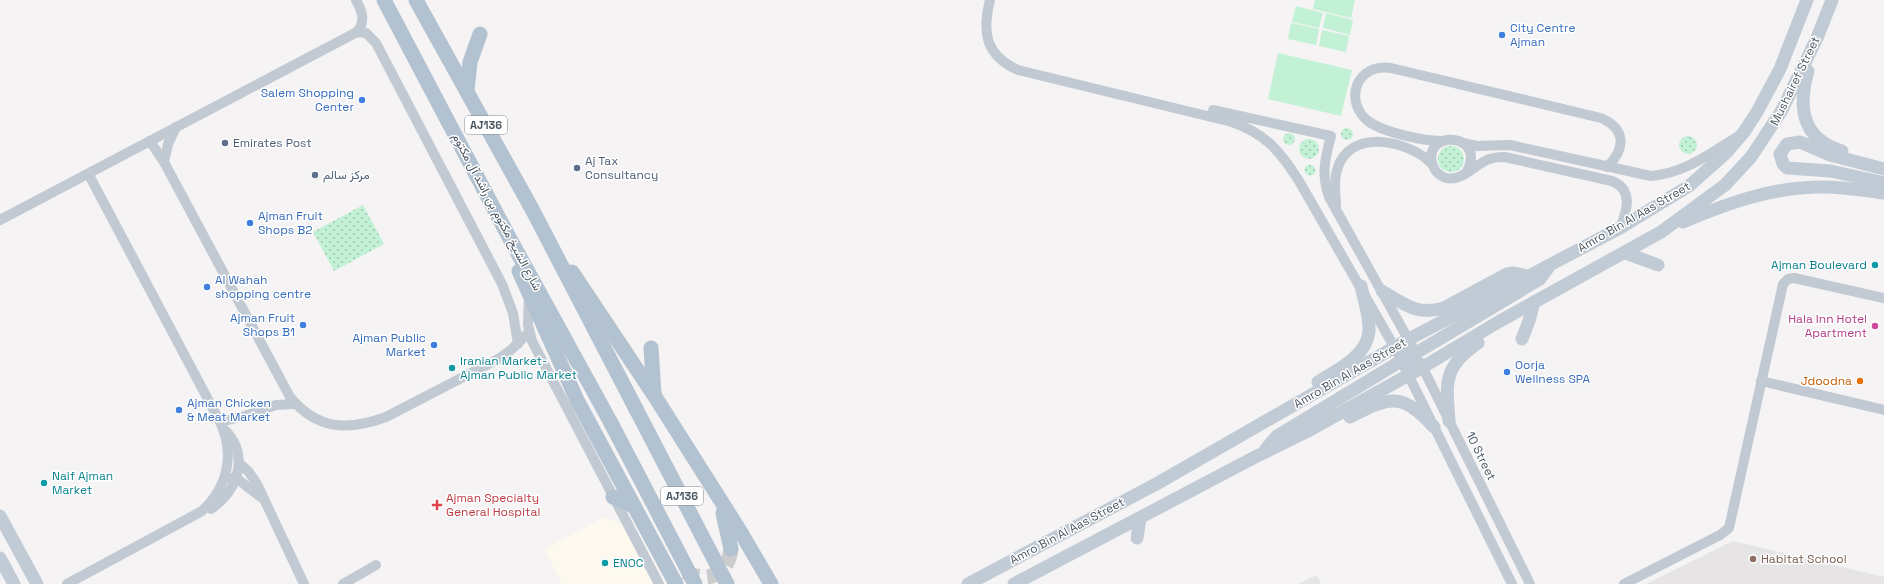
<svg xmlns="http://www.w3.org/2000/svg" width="1884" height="584" font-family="'Space Grotesk',Vazirmatn,sans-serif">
<defs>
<pattern id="grass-dots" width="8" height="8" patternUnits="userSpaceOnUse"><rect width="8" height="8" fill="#c3f1d5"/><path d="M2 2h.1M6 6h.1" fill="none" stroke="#a0c6b0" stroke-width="1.8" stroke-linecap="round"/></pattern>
</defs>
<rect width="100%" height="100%" fill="#f5f3f3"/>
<path fill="#fdf9ef" d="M605,517L622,525L653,584H562L544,549Z"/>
<g fill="#e6e4e5">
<path d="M1733,541L1884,577V584H1646Z"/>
<path d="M1317,575L1321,584H1298Z"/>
</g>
<g fill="url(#grass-dots)">
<circle cx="1347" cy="134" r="6"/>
<circle cx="1289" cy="139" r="6"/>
<circle cx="1688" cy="145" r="9"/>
<circle cx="1309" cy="149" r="10"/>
<circle cx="1451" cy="159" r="13"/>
<circle cx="1310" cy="170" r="5.5"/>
<path d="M363,205L384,244L334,271L313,232Z"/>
</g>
<g fill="#c3f1d5">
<path d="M1315,0H1355L1351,18L1313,9Z"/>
<path d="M1296,6L1323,13L1319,28L1292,22Z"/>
<path d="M1326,13L1353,20L1350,35L1323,28Z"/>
<path d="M1291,23L1319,29L1316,45L1288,39Z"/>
<path d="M1322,30L1349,36L1346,52L1319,46Z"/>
<path d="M1278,53L1352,70L1341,116L1268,99Z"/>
</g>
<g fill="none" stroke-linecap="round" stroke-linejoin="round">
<path stroke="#caccce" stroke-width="15" stroke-dasharray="15 8" stroke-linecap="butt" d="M685,572C708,584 728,574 731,549"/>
<g stroke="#c1cad2" stroke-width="10">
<path d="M990,0C982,32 985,55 1018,70L1232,122C1266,134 1280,151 1299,181L1395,348L1512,584"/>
<path d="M357,32L366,33L376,43L502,284L513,313L518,344"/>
<path d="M1213,110L1331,136C1325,158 1321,175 1329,197L1412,346"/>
<path d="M150,141L164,162L290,397C317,430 348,431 386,417L500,358L512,349L529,332"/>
<path d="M1441,141C1423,141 1382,132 1368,121C1344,102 1355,63 1391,68L1601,118C1626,129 1626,149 1607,167"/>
<path d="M1463,143L1477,146L1510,145L1651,176C1685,173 1709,154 1737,137"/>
<path d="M164,162L168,144L176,127"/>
<path d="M1467,171C1487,133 1424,129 1432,163C1434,170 1439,176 1446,178C1461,182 1475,165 1487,160C1493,157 1499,157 1505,157L1612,181C1634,190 1627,211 1620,228"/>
<path d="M1336,207C1336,195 1333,182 1337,170C1349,127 1409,140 1432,164"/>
<path d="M0,220L357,32C366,21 362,11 356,0"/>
<path d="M529,296L528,325L532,341L659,584"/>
<path d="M1420,362L1530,584"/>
<path d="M1761,381L1884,410"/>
<path d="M220,422L245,416L276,405L296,404"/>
<path d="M239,463L249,472L257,484L304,584"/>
<path d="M230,478H236L262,498"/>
<path d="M211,509C237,491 250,457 226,431"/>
<path d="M67,584L202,511C228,487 235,454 220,422L89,175"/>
<path d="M343,584L376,565"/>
<path d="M1624,584L1720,535L1729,528L1783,284L1788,279L1794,278L1884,298"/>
</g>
<g stroke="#c1cbd6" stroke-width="13">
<path d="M1808,71C1798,106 1801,139 1842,151"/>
<path d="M1884,169L1830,155L1800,142L1787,144L1780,154L1783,164L1787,168L1831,171L1884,183"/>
<path d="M1683,222C1726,204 1769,188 1817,187C1840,186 1862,190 1884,193"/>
<path d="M1625,253L1658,265"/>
<path d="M1382,291C1404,304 1417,316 1444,308L1507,274L1514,273L1527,276"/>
<path d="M1522,339L1529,321L1534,302"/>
<path d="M1409,366L1416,353L1540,279L1548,268"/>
<path d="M1318,382C1337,370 1366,357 1369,332C1370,317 1364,300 1361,286"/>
<path d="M1350,417C1391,396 1401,392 1434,427"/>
<path d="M1449,421C1446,382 1443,367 1478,343"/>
<path d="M1266,449L1277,436L1401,361L1409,352V339"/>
<path d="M0,516L37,584"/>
<path d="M1137,538L1140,519"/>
<path d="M0,558L14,584"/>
<path d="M968,584L1158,483L1409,339L1620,228L1689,186L1726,153L1744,132L1757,112L1780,69L1807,0"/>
<path d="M1014,584L1255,457L1306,432L1423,367L1500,321L1661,232L1725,185L1751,157L1782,110L1817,38L1832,0"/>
</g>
<g stroke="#b3c2d1" stroke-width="15">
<path d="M384,0L510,239L611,423"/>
<path d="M416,0L532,209L636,409"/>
<path d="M467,91L470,62L480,34"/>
<path d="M519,271L577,400L676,584"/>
<path d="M572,272L654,395L740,531L771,584"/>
<path d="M651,348L654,394"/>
<path d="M613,497L634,506"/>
<path d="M723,513L731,549"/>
</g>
<g stroke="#b3c2d1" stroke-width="15">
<path d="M636,409L727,584"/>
<path d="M611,423L695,584"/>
</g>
</g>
<g fill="#3f7fe0" stroke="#fff" stroke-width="1.5">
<circle cx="1502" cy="35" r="4"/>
<circle cx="362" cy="100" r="4"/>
<circle cx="250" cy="223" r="4"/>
<circle cx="207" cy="287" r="4"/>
<circle cx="303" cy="325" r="4"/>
<circle cx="434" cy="345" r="4"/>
<circle cx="1507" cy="372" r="4"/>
<circle cx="179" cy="410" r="4"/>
</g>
<g fill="#5c6f8a" stroke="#fff" stroke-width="1.5">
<circle cx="225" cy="143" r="4"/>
<circle cx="577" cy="168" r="4"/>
<circle cx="315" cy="175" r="4"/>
</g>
<g fill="#0f9aa8" stroke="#fff" stroke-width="1.5">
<circle cx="1875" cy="265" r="4"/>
<circle cx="452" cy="368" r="4"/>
<circle cx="44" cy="483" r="4"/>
<circle cx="605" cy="563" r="4"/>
</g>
<circle fill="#d1479c" stroke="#fff" stroke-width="1.5" cx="1875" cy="326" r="4"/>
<circle fill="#e8710a" stroke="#fff" stroke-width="1.5" cx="1860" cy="381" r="4"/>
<path fill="#e0444e" stroke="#fff" stroke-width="1.5" d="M435 499h4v4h4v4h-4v4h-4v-4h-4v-4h4z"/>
<circle fill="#8d6e63" stroke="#fff" stroke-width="1.5" cx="1753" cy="559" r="4"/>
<g text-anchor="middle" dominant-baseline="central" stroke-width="3" stroke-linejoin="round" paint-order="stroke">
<g fill="#fff" stroke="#808990" stroke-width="1">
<rect x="465" y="116" width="42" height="18" rx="3"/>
<rect x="661" y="487" width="42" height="18" rx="3"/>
</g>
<g font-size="11" font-weight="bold" fill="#4a5661">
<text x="486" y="125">AJ136</text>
<text x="682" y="496">AJ136</text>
</g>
<g font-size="12" fill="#366cbe" stroke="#fff" text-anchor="start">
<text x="1510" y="28">City Centre<tspan x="1510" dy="14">Ajman</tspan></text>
<text x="354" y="93" text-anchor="end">Salem Shopping<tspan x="354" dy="14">Center</tspan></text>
<text x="258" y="216">Ajman Fruit<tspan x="258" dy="14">Shops B2</tspan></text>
<text x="215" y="280">Al Wahah<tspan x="215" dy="14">shopping centre</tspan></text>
<text x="295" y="318" text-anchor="end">Ajman Fruit<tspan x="295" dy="14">Shops B1</tspan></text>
<text x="426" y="338" text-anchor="end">Ajman Public<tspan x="426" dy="14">Market</tspan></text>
<text x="1515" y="365">Oorja<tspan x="1515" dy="14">Wellness SPA</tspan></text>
<text x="187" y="403">Ajman Chicken<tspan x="187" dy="14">&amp; Meat Market</tspan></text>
</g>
<g font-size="12" fill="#4a5661" stroke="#fff">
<text transform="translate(1795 81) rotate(-64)">Mushairef Street</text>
<text transform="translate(497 212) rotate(62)">شارع الشيخ مكتوم بن راشد آل مكتوم</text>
<text transform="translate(1634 217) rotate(-30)">Amro Bin Al Aas Street</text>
<text transform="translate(1350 373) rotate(-30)">Amro Bin Al Aas Street</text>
<text transform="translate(1481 456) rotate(64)">10 Street</text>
<text transform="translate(1067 531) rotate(-28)">Amro Bin Al Aas Street</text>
</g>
<g font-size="12" fill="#4e5e75" stroke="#fff" text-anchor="start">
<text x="233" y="143">Emirates Post</text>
<text x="585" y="161">Aj Tax<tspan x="585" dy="14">Consultancy</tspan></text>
<text x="323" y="175">مركز سالم</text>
</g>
<g font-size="12" fill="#0d838f" stroke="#fff" text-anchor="start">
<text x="1867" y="265" text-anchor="end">Ajman Boulevard</text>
<text x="460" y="361">Iranian Market-<tspan x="460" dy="14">Ajman Public Market</tspan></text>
<text x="52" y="476">Naif Ajman<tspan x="52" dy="14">Market</tspan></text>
<text x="613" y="563">ENOC</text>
</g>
<g font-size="12" fill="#b23c85" stroke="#fff" text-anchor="end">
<text x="1867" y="319">Hala Inn Hotel<tspan x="1867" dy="14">Apartment</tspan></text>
</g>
<g font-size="12" fill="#c56008" stroke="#fff" text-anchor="end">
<text x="1852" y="381">Jdoodna</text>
</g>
<g font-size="12" fill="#be3a42" stroke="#fff" text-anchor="start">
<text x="446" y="498">Ajman Specialty<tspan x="446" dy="14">General Hospital</tspan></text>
</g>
<g font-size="12" fill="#785e54" stroke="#fff" text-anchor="start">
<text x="1761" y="559">Habitat School</text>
</g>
</g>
</svg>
